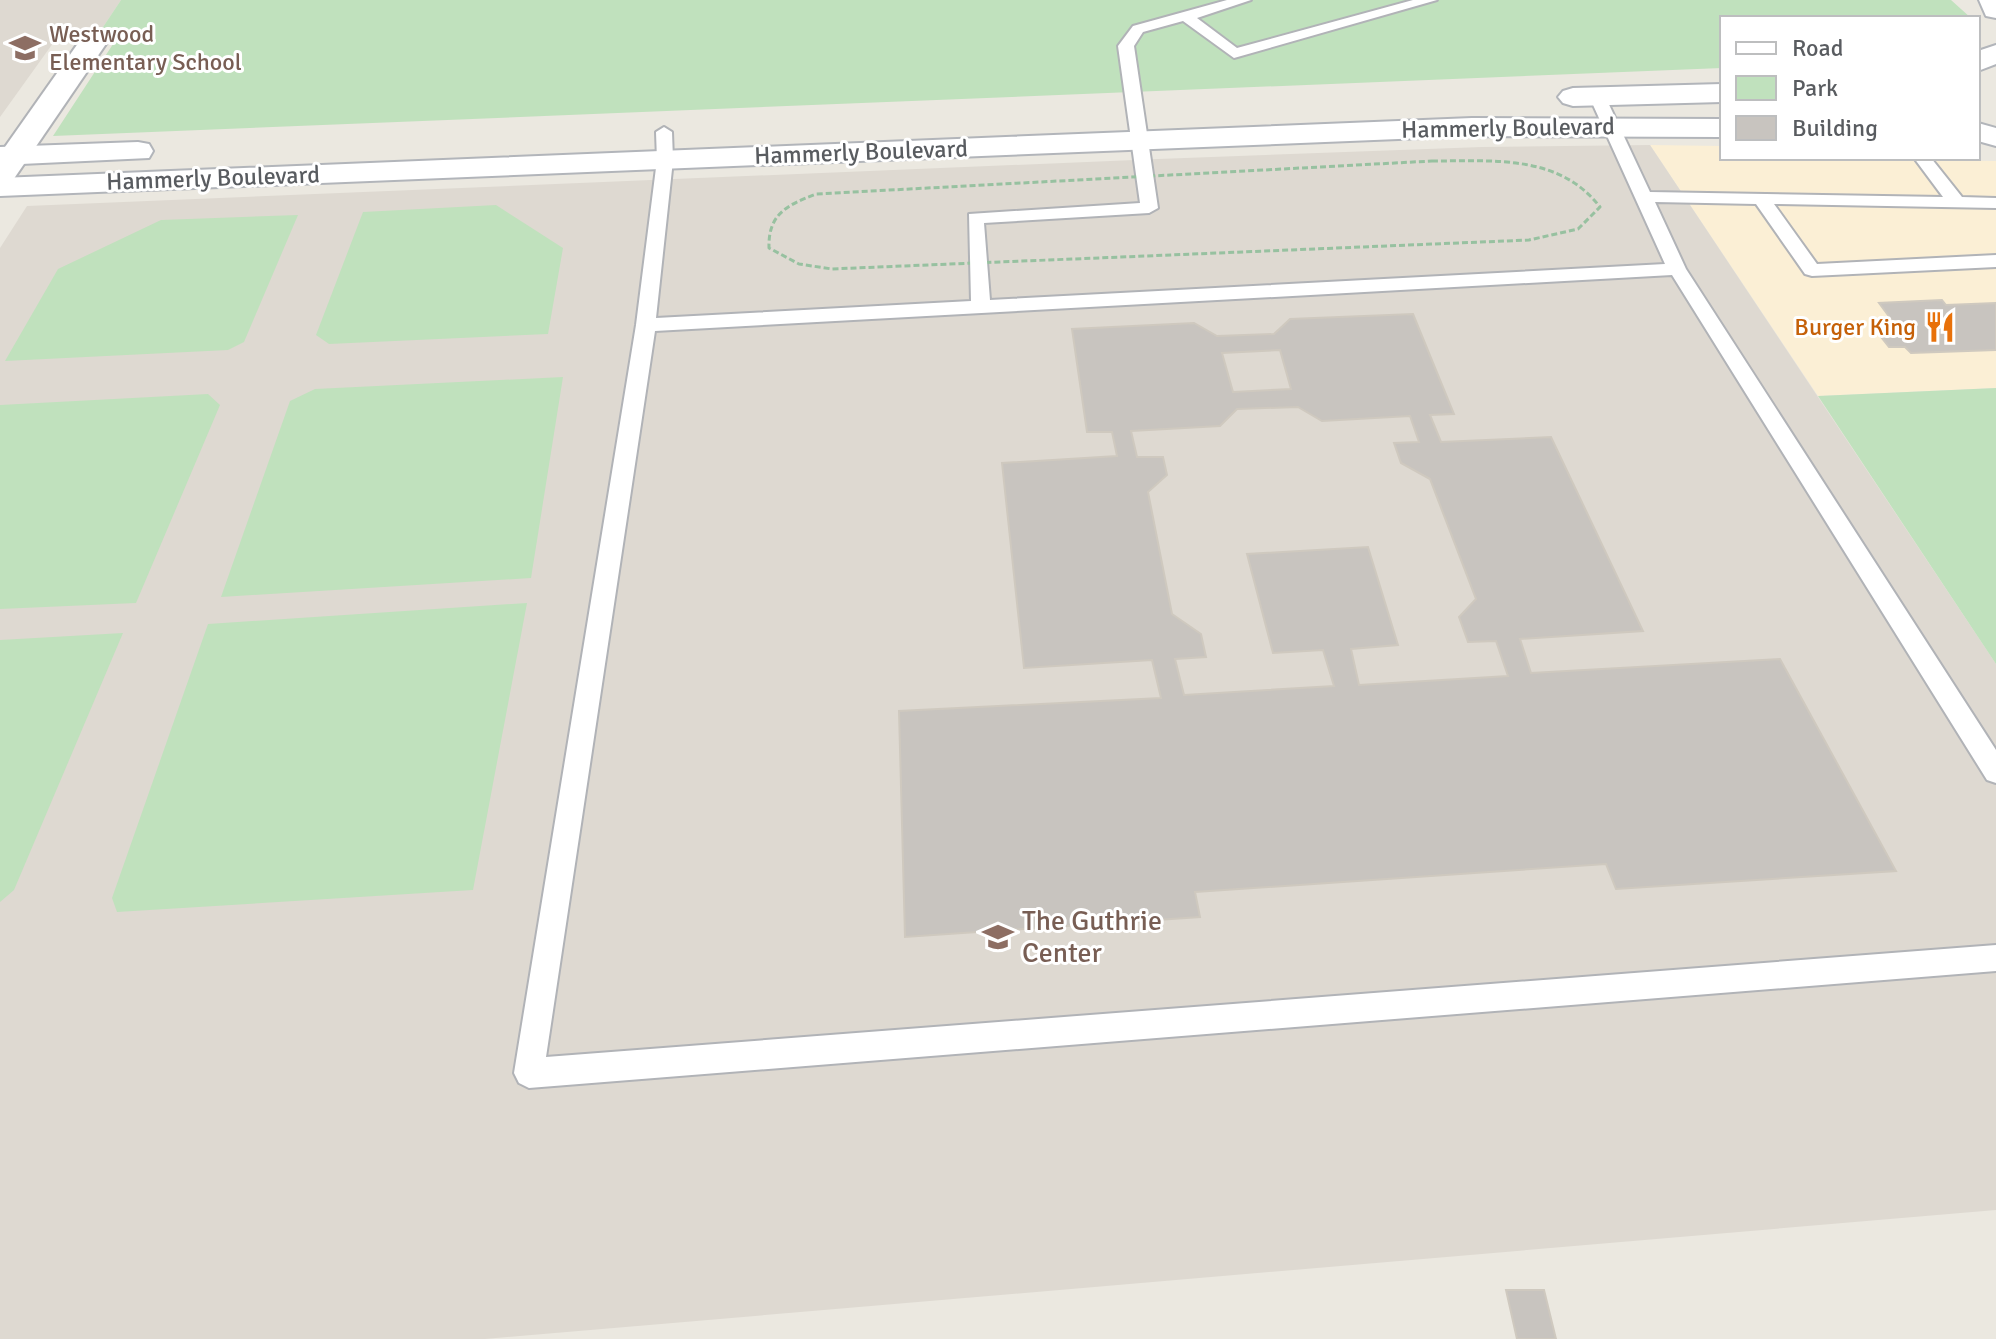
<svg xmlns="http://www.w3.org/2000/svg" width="1996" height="1339" font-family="Signika,sans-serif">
<rect width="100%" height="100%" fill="#ebe8e0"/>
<path fill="#fbefd5" d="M1650,145L1722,146V158L1996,161V388L1818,396Z"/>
<g fill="#ded9d1">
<path d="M0,0H121L101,30L61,32L0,117Z"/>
<path d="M1650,145L1996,664V1210L485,1339H0V248L27,206L1158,159L1482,147Z"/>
</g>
<g fill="#c0e1bd">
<path d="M121,0H1951L1971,18H1722V68L53,136L117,38L101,30Z"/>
<path d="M496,205L563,248L548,334L329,344L316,335L363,212Z"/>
<path d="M298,215L244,342L228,350L5,361L58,269L161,220Z"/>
<path d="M563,377L531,578L221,597L290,401L315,389Z"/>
<path d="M1996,388V664L1818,396Z"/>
<path d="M208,394L220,405L136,603L0,609V405Z"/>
<path d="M527,603L473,890L117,912L112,898L208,624Z"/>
<path d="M123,633L14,890L0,902V640Z"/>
</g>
<g fill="#c8c4bf" stroke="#cfc9bf" stroke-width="2" fill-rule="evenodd">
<path d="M1942,300L1946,305L1996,303V350L1911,353L1905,347H1889L1874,328L1896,326L1879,303Z"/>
<path d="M1413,314L1454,414L1430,415L1441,442L1551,437L1643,631L1520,639L1531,673L1780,659L1896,871L1616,889L1606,864L1195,892L1200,917L905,937L899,711L1161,698L1152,660L1024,668L1002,463L1117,456L1112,432H1087L1072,329L1194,323L1217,336L1274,334L1290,319ZM1280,350L1291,389L1233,392L1222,353ZM1298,407L1322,421L1410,416L1419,442L1394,443L1401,463L1430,479L1476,599L1459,617L1468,642L1496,641L1508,676L1359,685L1351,649L1398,645L1368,547L1247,554L1273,653L1323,650L1334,686L1184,695L1175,659L1206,657L1201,634L1172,614L1148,492L1167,475L1163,457H1137L1131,431L1220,426L1237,409Z"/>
<path d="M1506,1290H1544L1556,1339H1517Z"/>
</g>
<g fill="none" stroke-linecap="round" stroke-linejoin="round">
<defs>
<path id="service" d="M1227,0H1251L1197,18L1237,48L1413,0H1437L1234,58L1183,21L1143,32L1134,46L1158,208L1149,213L984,223L990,300L1665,264L1589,96L1597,91L1605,96L1650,192L1943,197L1914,158H1931L1962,197L1996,198V208L1774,204L1817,264L1996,255V267L1812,276L1805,274L1756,204L1655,202L1686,269L1996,750V783L1987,780L1672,275L655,331L546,1057L1996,945V971L529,1088L519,1083L514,1073L636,325L657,160L656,132L664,127L672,132L673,160L656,318L971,301L969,214L1140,203L1118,46L1133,26Z"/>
<path id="minor" d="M96,30L106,32L110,38L11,183L0,185V154L86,32Z"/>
<g id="secondary">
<path d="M1979,0H1996V18L1986,16Z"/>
<path d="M1996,45V64L1978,71V51Z"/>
<path d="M1722,84V102L1573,106L1563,103L1558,97L1563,91L1573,88Z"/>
<path d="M1472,118L1722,119V137L1472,136L0,196V178Z"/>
<path d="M1978,123L1996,128V146L1978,141Z"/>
<path d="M138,142L149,144L153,151L149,158L0,165V147Z"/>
</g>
</defs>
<use href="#service" stroke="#b1b3b7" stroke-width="4"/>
<use href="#minor" stroke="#b1b3b7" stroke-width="4"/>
<use href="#secondary" stroke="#b2b5ba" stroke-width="4"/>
<path stroke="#97c1a0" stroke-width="3" stroke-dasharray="6 3" stroke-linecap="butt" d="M1432,161C1493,161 1559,154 1600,207L1578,229L1529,240L832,269L799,264L769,248C768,214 787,205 816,194Z"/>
<use href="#service" fill="#fff" fill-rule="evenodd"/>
<use href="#minor" fill="#fff" fill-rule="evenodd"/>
<use href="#secondary" fill="#fff" fill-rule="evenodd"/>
</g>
<defs>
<symbol id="school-bare" viewBox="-9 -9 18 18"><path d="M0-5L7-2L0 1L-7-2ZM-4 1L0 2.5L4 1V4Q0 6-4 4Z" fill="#8d6e63" stroke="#fff" stroke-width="2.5" paint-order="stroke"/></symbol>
<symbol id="restaurant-bare" viewBox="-9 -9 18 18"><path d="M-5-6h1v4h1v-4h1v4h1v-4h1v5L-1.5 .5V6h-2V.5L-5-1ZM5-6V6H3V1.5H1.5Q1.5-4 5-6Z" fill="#e8710a" stroke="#fff" stroke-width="2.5" paint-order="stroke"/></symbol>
</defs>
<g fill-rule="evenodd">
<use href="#school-bare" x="3" y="26" width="44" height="44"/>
<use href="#restaurant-bare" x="1918" y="305" width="44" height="44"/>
<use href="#school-bare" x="976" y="915" width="44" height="44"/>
</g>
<g text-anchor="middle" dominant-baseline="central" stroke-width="6" stroke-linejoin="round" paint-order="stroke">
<g font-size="24" fill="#785e54" stroke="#fff" text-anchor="start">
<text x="49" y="34">Westwood<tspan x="49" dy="28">Elementary School</tspan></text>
</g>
<g font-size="24" fill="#595c60" stroke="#fff">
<text transform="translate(1508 128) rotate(-1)">Hammerly Boulevard</text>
<text transform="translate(861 152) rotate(-2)">Hammerly Boulevard</text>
<text transform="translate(213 178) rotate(-2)">Hammerly Boulevard</text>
</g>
<g font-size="24" fill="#c56008" stroke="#fff" text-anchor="end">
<text x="1916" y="327">Burger King</text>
</g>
<g font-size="28" fill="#785e54" stroke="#fff" text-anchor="start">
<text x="1022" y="921">The Guthrie<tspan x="1022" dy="32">Center</tspan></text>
</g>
</g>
<rect x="1720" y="16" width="260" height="144" fill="#ffffff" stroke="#bdbebf" stroke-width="2"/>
<rect x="1736" y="42" width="40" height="12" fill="#ffffff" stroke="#bdbebf" stroke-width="2"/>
<text x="1792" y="56" font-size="24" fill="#595c60">Road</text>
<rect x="1736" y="76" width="40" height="24" fill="#c0e1bd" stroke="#bdbebf" stroke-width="2"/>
<text x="1792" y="96" font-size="24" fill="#595c60">Park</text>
<rect x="1736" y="116" width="40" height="24" fill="#c8c4bf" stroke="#bdbebf" stroke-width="2"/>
<text x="1792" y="136" font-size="24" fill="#595c60">Building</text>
</svg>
